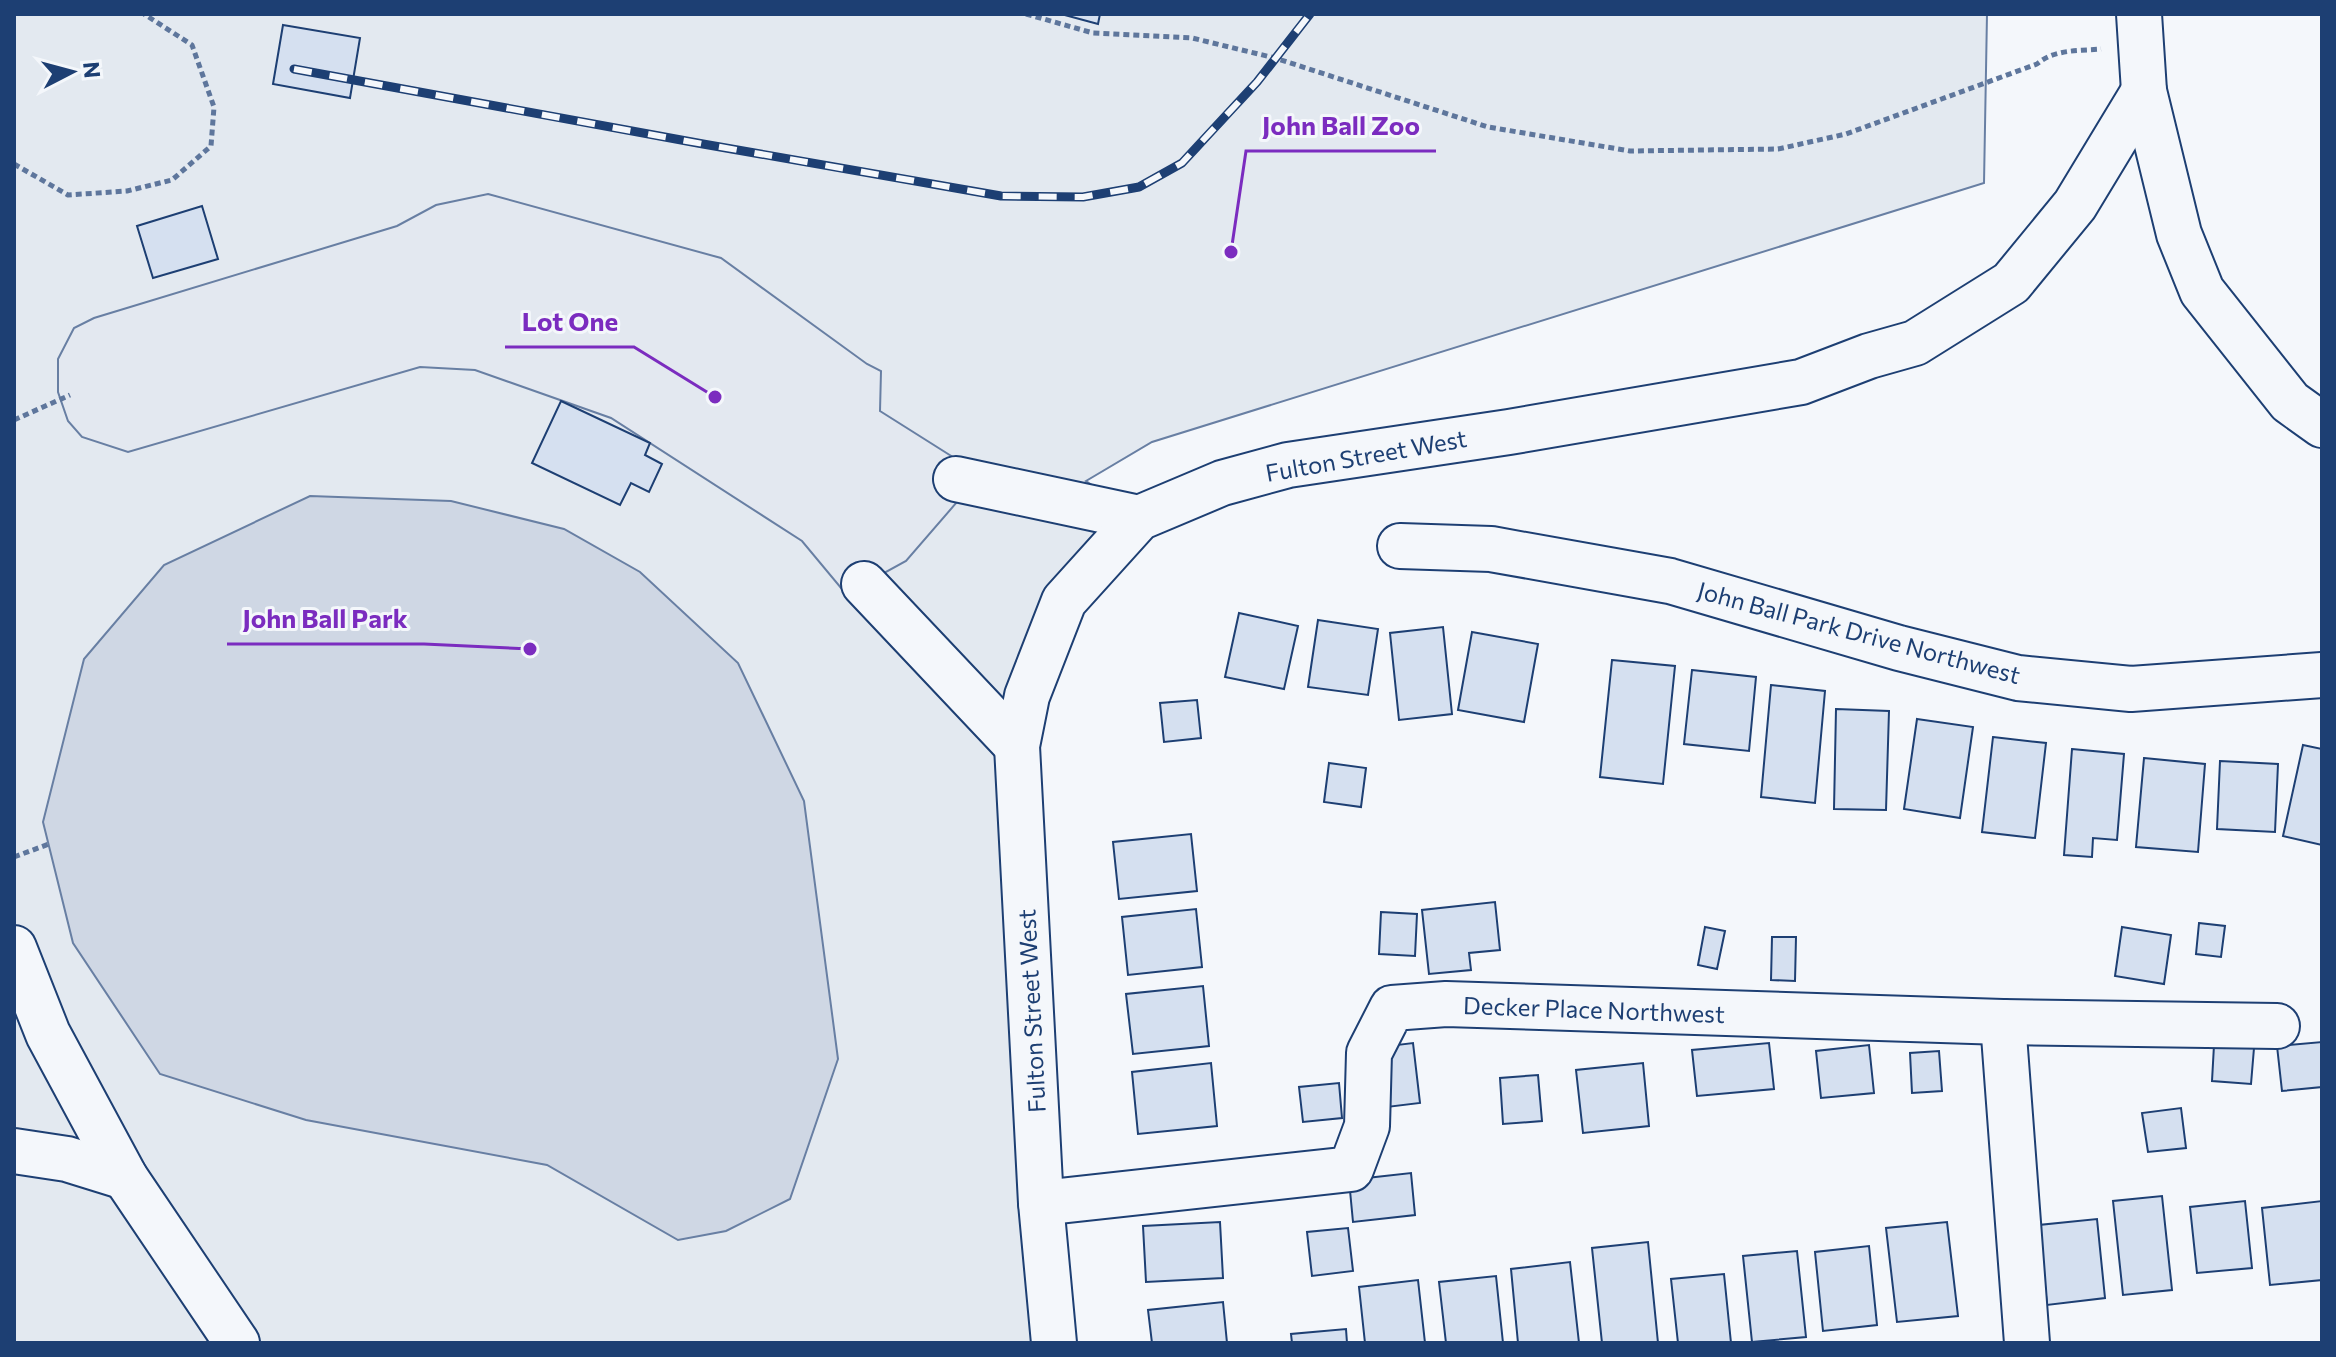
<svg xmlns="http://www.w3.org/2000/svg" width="2336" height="1357" font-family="Commissioner,sans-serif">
<rect width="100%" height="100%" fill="#f4f7fb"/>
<path fill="#e3e9f0" stroke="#687fa3" stroke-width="2" d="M14,14H1987L1984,183L1152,442L1086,481L1139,518L1027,696L1054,1343H14Z"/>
<path fill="#e3e8f0" stroke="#687fa3" stroke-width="2" d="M488,194L721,258L867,364L881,371L880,411L956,459L957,502L906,561L846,594L802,541L611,418L475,370L420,367L128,452L82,437L68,421L58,392V359L74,328L94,318L397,226L436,205Z"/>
<path fill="#cfd7e4" stroke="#687fa3" stroke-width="2" d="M310,496L451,501L564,529L640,572L738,663L804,801L838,1059L790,1199L726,1231L678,1240L547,1165L306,1120L160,1074L73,943L43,822L84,659L164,565Z"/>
<g fill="#d5e0f0" stroke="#1d3f73" stroke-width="2">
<path d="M1061,14H1100L1098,24Z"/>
<path d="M283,25L360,38L350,98L273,84Z"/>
<path d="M202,206L218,259L153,278L137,226Z"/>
<path d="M561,401L650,443L645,455L662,464L649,492L631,483L620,505L532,463Z"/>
<path d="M1239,613L1298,626L1284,689L1225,677Z"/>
<path d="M1318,620L1378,629L1368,695L1308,687Z"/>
<path d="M1443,627L1452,714L1399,720L1390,633Z"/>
<path d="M1472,632L1538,644L1524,722L1458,710Z"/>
<path d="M1612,660L1675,666L1663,784L1600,777Z"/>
<path d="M1692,670L1756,677L1749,751L1684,744Z"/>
<path d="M1771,685L1825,691L1815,803L1761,797Z"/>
<path d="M1197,700L1201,738L1164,742L1160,703Z"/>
<path d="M1836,709L1889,711L1886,810L1834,809Z"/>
<path d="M1917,719L1973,727L1960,818L1904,809Z"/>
<path d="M1993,737L2046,743L2035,838L1982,832Z"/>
<path d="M2303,745L2322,749V845L2283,836Z"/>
<path d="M2072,749L2124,754L2117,840L2093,838L2092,857L2064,855Z"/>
<path d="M2144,758L2205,764L2198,852L2136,847Z"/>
<path d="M2220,761L2278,764L2275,832L2217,829Z"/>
<path d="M1329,763L1366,768L1361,807L1324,802Z"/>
<path d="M1191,834L1197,891L1119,899L1113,842Z"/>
<path d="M1495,902L1500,950L1469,953L1471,970L1429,974L1422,910Z"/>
<path d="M1196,909L1202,967L1128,975L1122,917Z"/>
<path d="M1381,912L1417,914L1415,956L1379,954Z"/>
<path d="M2199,923L2225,926L2221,957L2196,954Z"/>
<path d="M1705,927L1725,931L1717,969L1698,965Z"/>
<path d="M2122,927L2171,935L2164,984L2115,976Z"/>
<path d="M1772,937H1796L1795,981L1771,980Z"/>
<path d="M1203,986L1209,1046L1133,1054L1126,994Z"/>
<path d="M2322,1042V1087L2282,1091L2277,1046Z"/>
<path d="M1413,1043L1420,1103L1387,1107L1380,1047Z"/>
<path d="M1769,1043L1774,1089L1697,1096L1692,1050Z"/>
<path d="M1869,1045L1874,1093L1821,1098L1816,1051Z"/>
<path d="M2214,1045L2254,1048L2251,1084L2212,1081Z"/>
<path d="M1939,1051L1942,1091L1912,1093L1910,1053Z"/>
<path d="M1211,1063L1217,1126L1138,1134L1132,1072Z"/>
<path d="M1643,1063L1649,1126L1583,1133L1576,1070Z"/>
<path d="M1538,1075L1542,1121L1503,1124L1500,1078Z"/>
<path d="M1339,1083L1342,1118L1303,1122L1299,1087Z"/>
<path d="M2181,1108L2186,1148L2148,1152L2142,1113Z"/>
<path d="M1411,1173L1415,1215L1353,1222L1349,1180Z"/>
<path d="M2162,1196L2172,1290L2123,1295L2113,1201Z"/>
<path d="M2245,1201L2252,1268L2197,1273L2190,1207Z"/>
<path d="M2322,1201V1280L2270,1285L2262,1208Z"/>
<path d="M2097,1219L2105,1298L2047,1305L2039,1225Z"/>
<path d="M1220,1222L1223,1278L1146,1282L1143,1226Z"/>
<path d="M1947,1222L1958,1316L1897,1322L1886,1228Z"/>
<path d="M1348,1228L1353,1271L1312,1276L1307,1232Z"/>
<path d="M1648,1242L1658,1343H1602L1592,1248Z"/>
<path d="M1869,1246L1877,1325L1823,1331L1815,1252Z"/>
<path d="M1797,1251L1806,1337L1752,1342L1743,1256Z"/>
<path d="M1570,1262L1579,1343H1518L1511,1269Z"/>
<path d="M1724,1274L1731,1343H1678L1671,1279Z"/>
<path d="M1496,1276L1503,1343H1446L1439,1282Z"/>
<path d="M1418,1280L1425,1343H1365L1359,1287Z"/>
<path d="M1223,1302L1227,1343H1152L1148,1310Z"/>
<path d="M1346,1329L1347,1343H1292L1291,1334Z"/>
</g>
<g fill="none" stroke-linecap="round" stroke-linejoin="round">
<defs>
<g id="minor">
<path d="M956,479L1139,518"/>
<path d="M1400,546L1491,549L1670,581L1899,648L2018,678L2131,689L2322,675"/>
<path d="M864,584L1017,746"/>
<path d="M14,948L48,1034L125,1177L237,1343"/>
<path d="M2003,1022L2027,1343"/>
<path d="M14,1151L67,1159L125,1177"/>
<path d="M1041,1203L1351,1169L1367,1126L1369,1053L1392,1008L1446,1004L2003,1022L2277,1026"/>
</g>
<g id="major">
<path d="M2139,14L2144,91L2179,234L2202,291L2290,402L2322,425"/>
<path d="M1054,1343L1041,1203L1017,746L1027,696L1064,601L1139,518L1222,483L1288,465L1509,432L1801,382L1869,356L1915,343L2011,283L2075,205L2144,91"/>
</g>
</defs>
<use href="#minor" stroke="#1d3f73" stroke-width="48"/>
<use href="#major" stroke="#1d3f73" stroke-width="48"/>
<g stroke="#5e769c" stroke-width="5" stroke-dasharray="6 4" stroke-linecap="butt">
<path d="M1026,14L1093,33L1192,38L1275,58L1488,127L1630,151L1778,149L1846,134L2037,64C2054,49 2079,51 2101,49"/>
<path d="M14,164L68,195L127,191L172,180L211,146L214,107L192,45L144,14"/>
<path d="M14,420L70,395"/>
<path d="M14,857L49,844"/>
</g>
<use href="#minor" stroke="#f4f7fb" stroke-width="44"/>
<use href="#major" stroke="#f4f7fb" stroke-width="44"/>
<defs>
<path id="rail" d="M294,69L703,144L1001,196L1083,197L1139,187L1182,163L1257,82L1310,14"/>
</defs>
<use href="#rail" stroke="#1d3f73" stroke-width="9"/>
<use href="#rail" stroke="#f4f7fb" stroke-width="6" stroke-dasharray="18" stroke-linecap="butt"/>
</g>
<g text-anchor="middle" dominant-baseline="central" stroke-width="6" stroke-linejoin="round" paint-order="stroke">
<g font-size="24" fill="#1d3f73" stroke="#f4f7fb">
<text transform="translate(1366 455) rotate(-10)">Fulton Street West</text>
<text transform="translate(1859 632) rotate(15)">John Ball Park Drive Northwest</text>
<text transform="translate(1594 1009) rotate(2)">Decker Place Northwest</text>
<text transform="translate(1031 1011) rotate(-93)">Fulton Street West</text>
</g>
</g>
<path fill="none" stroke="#7b2cbf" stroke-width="3" d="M1231 252L1246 151H1436M715 397L634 347H505M530 649L424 644H227"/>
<g fill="#7b2cbf" stroke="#f4f7fb" stroke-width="3">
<circle cx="1231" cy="252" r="8"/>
<circle cx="715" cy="397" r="8"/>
<circle cx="530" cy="649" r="8"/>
</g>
<g font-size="26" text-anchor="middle" font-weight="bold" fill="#7b2cbf" stroke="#f4f7fb" stroke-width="6" stroke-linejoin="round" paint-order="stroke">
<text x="1341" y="135">John Ball Zoo</text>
<text x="570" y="331">Lot One</text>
<text x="325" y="628">John Ball Park</text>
</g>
<rect width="2336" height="1357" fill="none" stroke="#1d3f73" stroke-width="32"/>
<g transform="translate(72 72) rotate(84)" stroke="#f4f7fb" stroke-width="6" paint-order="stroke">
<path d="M0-6L14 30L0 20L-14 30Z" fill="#1d3f73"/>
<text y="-12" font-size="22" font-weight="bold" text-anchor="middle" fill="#1d3f73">N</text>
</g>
</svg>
